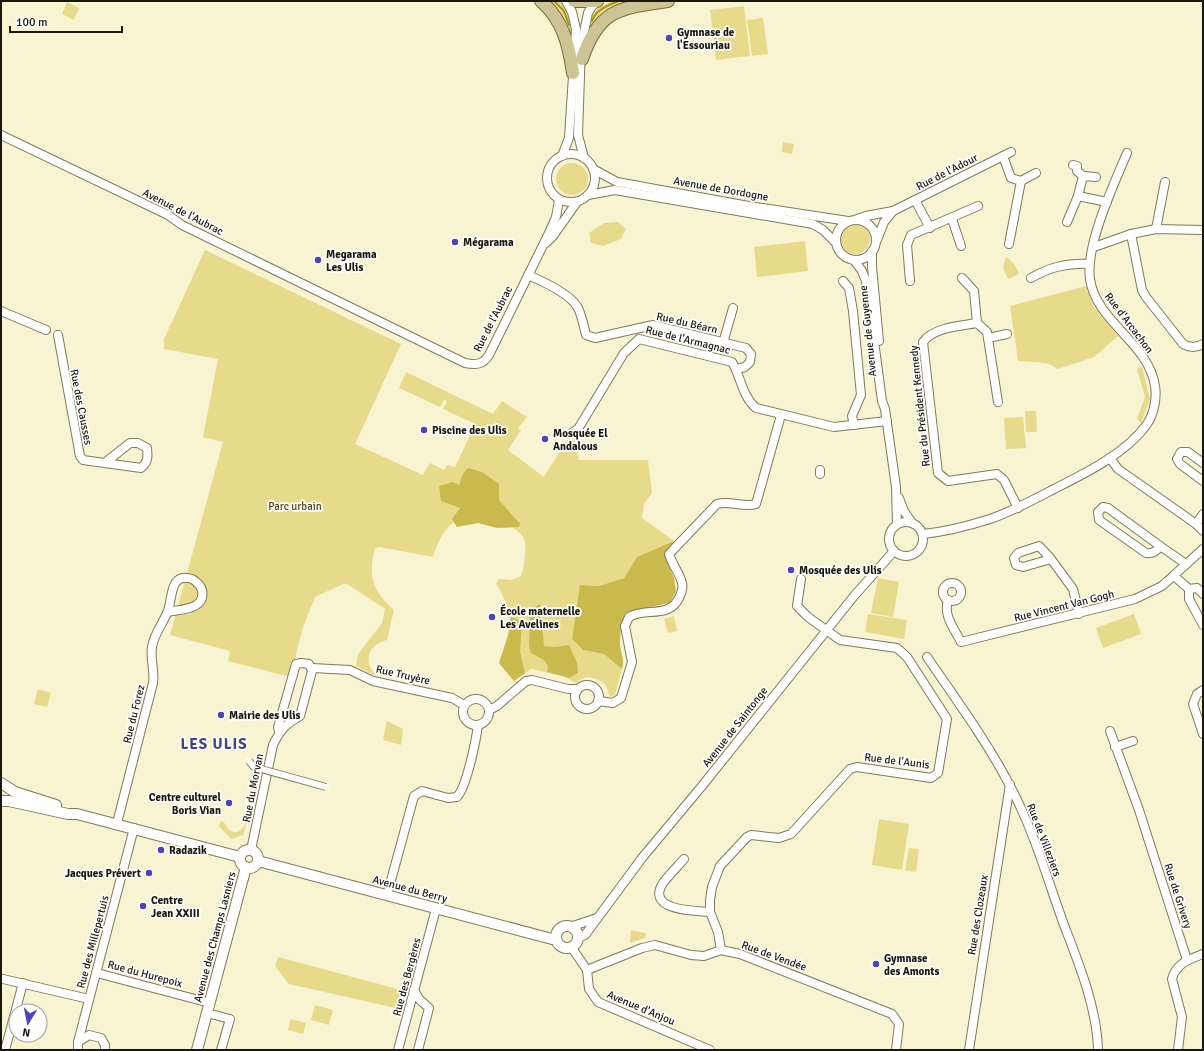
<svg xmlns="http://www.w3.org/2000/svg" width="1204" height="1051" font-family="Signika,sans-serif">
<rect width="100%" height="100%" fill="#f8f3d0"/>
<g fill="#e7db8b">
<path d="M546,1H559C574,13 572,31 573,48Z"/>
<path d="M612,1H652L624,6L589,33C581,15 599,7 612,1Z"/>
<path d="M67,2L79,8L74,20L62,14Z"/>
<path d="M744,6L750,56L716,60L710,10Z"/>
<path d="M763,18L768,54L752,56L747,20Z"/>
<path d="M783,142L794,144L792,154L782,152Z"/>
<circle cx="572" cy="179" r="16"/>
<path d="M618,222L626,229L621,239L603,246L591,243L589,233L604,223Z"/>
<circle cx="855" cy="239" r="15"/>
<path d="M805,241L808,271L757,277L754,247Z"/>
<path d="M205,250L401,344L355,444L423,475L430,463L444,470L447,465L455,467L472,431L470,430L473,423L443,409L447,401L444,400L440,407L399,388L406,372L493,414L502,401L527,417L518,428L521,430L508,450L544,477L567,440H575L579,460H648L652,493L644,504L642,518L674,541L637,557L624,578L599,586L580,585L572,639L583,650L604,654L622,669L615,695L610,697L605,684C594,676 586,675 575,683L564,676L531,669L514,681L499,663C510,628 517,617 496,584L499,579L512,580L521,576C524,568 528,544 523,537C519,531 507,523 501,520C491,516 461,517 453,523C442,531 437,545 433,557L379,547L375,548C368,576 372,591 394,610L387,640C366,645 363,664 378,677L356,666L358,654L382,623L385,609L347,584H343L315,597L303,627L290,677L228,661L230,651L170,635L223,442L203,437L218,359L164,349V339Z"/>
<path d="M1006,256L1015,265L1019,274L1008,279L1003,268Z"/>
<path d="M1086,286L1093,305L1118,336L1094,357L1058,369L1047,363L1018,361L1010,306Z"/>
<path d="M1142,367L1150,399L1141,423L1137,419L1145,397L1137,369Z"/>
<path d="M1025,411H1036L1037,432H1026Z"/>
<path d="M1023,417L1026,448L1006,449L1004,418Z"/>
<path d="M878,578L899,582L893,617L871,613Z"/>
<path d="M868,614L907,620L904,639L865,632Z"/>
<path d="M1134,614L1141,634L1103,648L1096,628Z"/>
<path d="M674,616L677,631L668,633L664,619Z"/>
<path d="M38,689L51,693L47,707L34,704Z"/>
<path d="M387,721L403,729L401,745L383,740Z"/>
<path d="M879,819L909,824L902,870L872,865Z"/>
<path d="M223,821C228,828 230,835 240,831L247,822L243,835L231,839L219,826L220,822Z"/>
<path d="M909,848L919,849L916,872L905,870Z"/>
<path d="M631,930L646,933L645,938L630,943Z"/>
<path d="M278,957L405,991L400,1009L289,984L275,966Z"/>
<path d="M315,1005L333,1010L329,1025L311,1020Z"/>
<path d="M291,1019L306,1023L303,1034L288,1030Z"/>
</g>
<g fill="#caba4e">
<path d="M468,468L482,472L499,484V500L520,524L519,527L497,528L478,523L457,527L452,519L460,508L441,501L439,486L453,482L459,485L463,474Z"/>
<path d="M674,541L665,556L674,578L676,591L670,603L631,611L625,614C621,624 620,634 620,645C621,654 625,660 622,669L604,654L583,650L572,639L580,585L599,586L624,578L637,557Z"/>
<path d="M540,604L544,646L554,647L569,645L577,663L578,673L569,678L547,672L548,666L544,660L531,653L529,645L530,610Z"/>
<path d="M511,617L522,621L520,652L525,673L514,681L499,663L509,633Z"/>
</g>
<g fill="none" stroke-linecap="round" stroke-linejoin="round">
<g stroke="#a59520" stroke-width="2">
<path d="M554,1L564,11L569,25"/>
<path d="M592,21C596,9 608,6 618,1"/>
</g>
<defs>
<g id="minor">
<path d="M1,135L168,215L182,225L465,363C475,365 483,365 489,355L549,233L556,217L559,200"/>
<circle cx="571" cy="178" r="24"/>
<path d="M562,156L569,138L576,29L572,12L566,1"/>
<path d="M1003,156L1011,178L1021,181L1009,244"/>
<path d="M584,158L578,135L581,46L588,13L592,6L599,1"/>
<path d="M1073,165L1077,166V171L1083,176"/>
<path d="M593,169L617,182L743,205L848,221"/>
<path d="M1021,181L1036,173"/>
<path d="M588,195L615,190L813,224L823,230L836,243"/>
<path d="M1078,196L1107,202"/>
<path d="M915,200L930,228"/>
<path d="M857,219L866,216L893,211L1011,152"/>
<path d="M952,219L961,246"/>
<circle cx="856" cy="240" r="20"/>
<path d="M1067,222L1078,196L1083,176L1096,177"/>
<path d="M1156,229L1165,182"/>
<path d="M1131,234L1142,290L1146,297L1183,344C1190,348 1196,348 1203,344"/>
<path d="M877,240L884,222L893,211"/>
<path d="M546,243L553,236L577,202"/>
<path d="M1094,247L1131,234L1156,229L1203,230"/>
<path d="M872,251V267L879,341"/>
<path d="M854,260L862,271L866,281L882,401L885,409L896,487L897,524"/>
<path d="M528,275C542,281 571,294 578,308C582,316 584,327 586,335L595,338L653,325L746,348L751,354L750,362L745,367L736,369"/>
<path d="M962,278L974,291L977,323"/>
<path d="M1031,278C1050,267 1067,263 1089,264"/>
<path d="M843,281L849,288L853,311L861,395L852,416L854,425"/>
<path d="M910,281L907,245L911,235L978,206"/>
<path d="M1,311L46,330"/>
<path d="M58,335L80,456L83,460L141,468C148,462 148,457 147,448L138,443H130L106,462"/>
<path d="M988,338L1007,334"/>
<path d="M723,343L733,308"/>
<path d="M998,402L987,332L977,323C960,326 934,327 923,342L938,473L948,481L997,474L1004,480L1018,508"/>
<path d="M573,432L578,429L624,353L639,339L732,362C741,377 742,396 756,408L834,427L887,421"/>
<path d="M1110,458L1118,469L1196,524L1203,531"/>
<path d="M1203,463L1188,452H1181L1177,459L1180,464L1203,481"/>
<path d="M820,470V474"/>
<path d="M899,498L904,511L912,523"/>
<path d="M1103,507L1108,508L1160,546C1157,551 1153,554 1146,553L1099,520L1098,512Z"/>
<circle cx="906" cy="539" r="17"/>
<path d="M1196,524L1203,514"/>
<path d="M923,534C943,532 971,525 990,519C1013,511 1033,500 1054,489C1084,474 1127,453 1147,424C1154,414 1157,398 1155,386C1149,343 1096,322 1090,279C1085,246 1114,184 1127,153"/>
<path d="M1160,546L1186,564"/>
<path d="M1051,559L1039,546L1018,553L1014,558L1016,565L1023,567L1051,559L1073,589L1079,614"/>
<path d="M1174,576L1189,589"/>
<circle cx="952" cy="592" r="9"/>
<path d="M1189,589V599L1203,625"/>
<path d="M1189,589L1197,588L1203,594"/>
<path d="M948,600C943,616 954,628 961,642L1135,599L1162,586L1203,549"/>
<path d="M927,657C955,698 986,740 1009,784C1033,828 1047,878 1064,925C1079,964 1097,1008 1098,1050"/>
<path d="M312,668L350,670L373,681L452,698L464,705"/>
<circle cx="587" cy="697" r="12"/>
<path d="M1203,690L1197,694L1193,704L1203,734"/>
<circle cx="476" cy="712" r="13"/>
<path d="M598,701L613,703L621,698L632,662L625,626L629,617C645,607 669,619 679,598C681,594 683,587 682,583C680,574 672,564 669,554L717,504C730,500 743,508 756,504L781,415"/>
<path d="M489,710L497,706L526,681L532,680L568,689H577"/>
<path d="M1110,731L1139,810L1187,960"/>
<path d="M1115,747L1133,741"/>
<path d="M117,823L153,683C155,671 150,659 152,647C154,634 162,625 167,613C173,603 168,571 192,579C196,581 201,586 202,590C206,610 181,609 168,612"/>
<path d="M251,850L273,745C280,730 286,724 300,716L312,671L309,664L301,663L296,664L278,727L279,731"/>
<path d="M684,859C677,867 669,875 663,883C645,911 696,911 710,912"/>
<path d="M387,895L414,796L422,791L448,798L457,797C467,786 476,740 478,725"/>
<path d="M570,927L597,918"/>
<path d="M578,938L585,935L642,858L702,786L854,596L894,551"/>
<path d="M572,948L587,970L589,989L598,1002L710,1050"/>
<path d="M721,950L718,932L710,912V900L712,887L720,866L747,837L751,835L779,838L791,834L850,769L857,767L931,778L938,773L947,719L907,657L897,648L840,640L808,617L797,606L801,579"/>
<path d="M587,970L642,948L655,945L691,955L704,956L721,950L740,954L892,1014L899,1024L896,1050"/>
<path d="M97,973L210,1003"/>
<path d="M3,979L89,999"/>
<path d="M414,990L419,999L429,1008L418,1050"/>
<path d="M207,1013L230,1019L221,1050"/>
<path d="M78,1042L134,828"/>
<path d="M5,1050L23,983"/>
<path d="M78,1050V1042L89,1035L101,1038L105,1045V1050"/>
<path d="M398,1050L436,909"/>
<path d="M969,1050L1010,784"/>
<path d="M1178,1050L1182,1017L1172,979C1176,963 1190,959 1203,954"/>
</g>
<g id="tertiary">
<path d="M1,783L15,792L56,805"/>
<path d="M1,801H9L68,814H77L240,857"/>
<circle cx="249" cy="859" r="9"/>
<path d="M258,861L552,939H556"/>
<circle cx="567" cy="937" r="11"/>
<path d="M197,1050L246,867"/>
</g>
<g id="primary">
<path d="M541,1C563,20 569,45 573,73"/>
<path d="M574,1H597"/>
<path d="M582,59C599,8 621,8 668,1"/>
</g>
</defs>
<use href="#minor" stroke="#7f7a5b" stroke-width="10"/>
<use href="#tertiary" stroke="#7f7a5b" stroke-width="12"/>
<use href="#primary" stroke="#776e36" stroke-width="14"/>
<use href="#minor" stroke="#fff" stroke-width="8"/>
<use href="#tertiary" stroke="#fff" stroke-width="10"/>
<use href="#primary" stroke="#ccc494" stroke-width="12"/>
<defs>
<path id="pedestrian-bridge" d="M249,761L254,767L326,787"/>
</defs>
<use href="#pedestrian-bridge" stroke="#7f7a5b" stroke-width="8" stroke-linecap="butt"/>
<use href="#pedestrian-bridge" stroke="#fff" stroke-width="6"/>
</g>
<g fill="#4d43ba" stroke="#fff" stroke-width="1.5">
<circle cx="669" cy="38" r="4"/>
<circle cx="455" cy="242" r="4"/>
<circle cx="318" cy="260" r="4"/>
<circle cx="424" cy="430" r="4"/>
<circle cx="545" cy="439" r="4"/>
<circle cx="791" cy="570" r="4"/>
<circle cx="492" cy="617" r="4"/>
<circle cx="221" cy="715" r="4"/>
<circle cx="229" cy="803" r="4"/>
<circle cx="161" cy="850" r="4"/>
<circle cx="149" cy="873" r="4"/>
<circle cx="143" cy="906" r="4"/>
<circle cx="876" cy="964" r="4"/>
</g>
<g text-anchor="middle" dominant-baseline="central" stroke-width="3.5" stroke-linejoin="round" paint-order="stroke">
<g font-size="11" font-weight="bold" fill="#19170b" stroke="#fff" text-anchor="start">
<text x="677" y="32">Gymnase de<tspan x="677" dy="13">l'Essouriau</tspan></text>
<text x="463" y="242">Mégarama</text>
<text x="326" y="254">Megarama<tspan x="326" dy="13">Les Ulis</tspan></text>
<text x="432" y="430">Piscine des Ulis</text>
<text x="553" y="433">Mosquée El<tspan x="553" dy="13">Andalous</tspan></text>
<text x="799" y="570">Mosquée des Ulis</text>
<text x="500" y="611">École maternelle<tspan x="500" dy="13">Les Avelines</tspan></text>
<text x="229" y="715">Mairie des Ulis</text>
<text x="221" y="797" text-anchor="end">Centre culturel<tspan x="221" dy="13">Boris Vian</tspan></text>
<text x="169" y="850">Radazik</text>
<text x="141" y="873" text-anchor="end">Jacques Prévert</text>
<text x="151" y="900">Centre<tspan x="151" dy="13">Jean XXIII</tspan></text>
<text x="884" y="958">Gymnase<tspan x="884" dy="13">des Amonts</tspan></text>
</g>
<g font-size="11" fill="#19170b" stroke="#fff">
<text transform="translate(947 172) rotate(-27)">Rue de l'Adour</text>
<text transform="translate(721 189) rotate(10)">Avenue de Dordogne</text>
<text transform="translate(183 212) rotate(27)">Avenue de l'Aubrac</text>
<text transform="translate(493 319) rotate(-63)">Rue de l'Aubrac</text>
<text transform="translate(687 323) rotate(13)">Rue du Béarn</text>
<text transform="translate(1129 323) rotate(53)">Rue d'Arcachon</text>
<text transform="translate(868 331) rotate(-96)">Avenue de Guyenne</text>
<text transform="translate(688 340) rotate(14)">Rue de l'Armagnac</text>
<text transform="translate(920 406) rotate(-96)">Rue du Président Kennedy</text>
<text transform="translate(81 407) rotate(79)">Rue des Causses</text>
<text transform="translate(1064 606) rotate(-14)">Rue Vincent Van Gogh</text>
<text transform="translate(403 675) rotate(13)">Rue Truyère</text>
<text transform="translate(134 714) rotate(-76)">Rue du Forez</text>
<text transform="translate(735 727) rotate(-52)">Avenue de Saintonge</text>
<text transform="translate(897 761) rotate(7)">Rue de l'Aunis</text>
<text transform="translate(253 788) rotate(-79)">Rue du Morvan</text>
<text transform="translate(1044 840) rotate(69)">Rue de Villeziers</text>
<text transform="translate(410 889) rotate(15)">Avenue du Berry</text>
<text transform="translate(1178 896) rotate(72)">Rue de Grivery</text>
<text transform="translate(978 915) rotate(-81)">Rue des Clozeaux</text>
<text transform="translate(215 937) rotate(-75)">Avenue des Champs Lasniers</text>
<text transform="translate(93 942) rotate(-75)">Rue des Millepertuis</text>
<text transform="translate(774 956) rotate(20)">Rue de Vendée</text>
<text transform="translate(145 974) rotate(15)">Rue du Hurepoix</text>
<text transform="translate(407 977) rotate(-75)">Rue des Bergères</text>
<text transform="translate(641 1008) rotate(23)">Avenue d'Anjou</text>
</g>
<g font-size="11" fill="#4c4519" stroke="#fff">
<text x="295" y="506">Parc urbain</text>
</g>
<g font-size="15" font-weight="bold" letter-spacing="1" fill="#434481" stroke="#fff">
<text x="214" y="744">LES ULIS</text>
</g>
</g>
<rect width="1204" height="1051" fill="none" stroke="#19170b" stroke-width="4"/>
<g transform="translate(28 1023) rotate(190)"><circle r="19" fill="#ffffff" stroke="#a3a29d"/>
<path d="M0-3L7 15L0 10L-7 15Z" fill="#4d43ba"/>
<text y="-6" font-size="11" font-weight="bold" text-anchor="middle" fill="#19170b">N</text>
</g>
<path d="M10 26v6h112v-6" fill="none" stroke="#19170b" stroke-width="2"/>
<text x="16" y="26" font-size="12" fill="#19170b" stroke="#ffffff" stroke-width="3" paint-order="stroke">100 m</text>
</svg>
